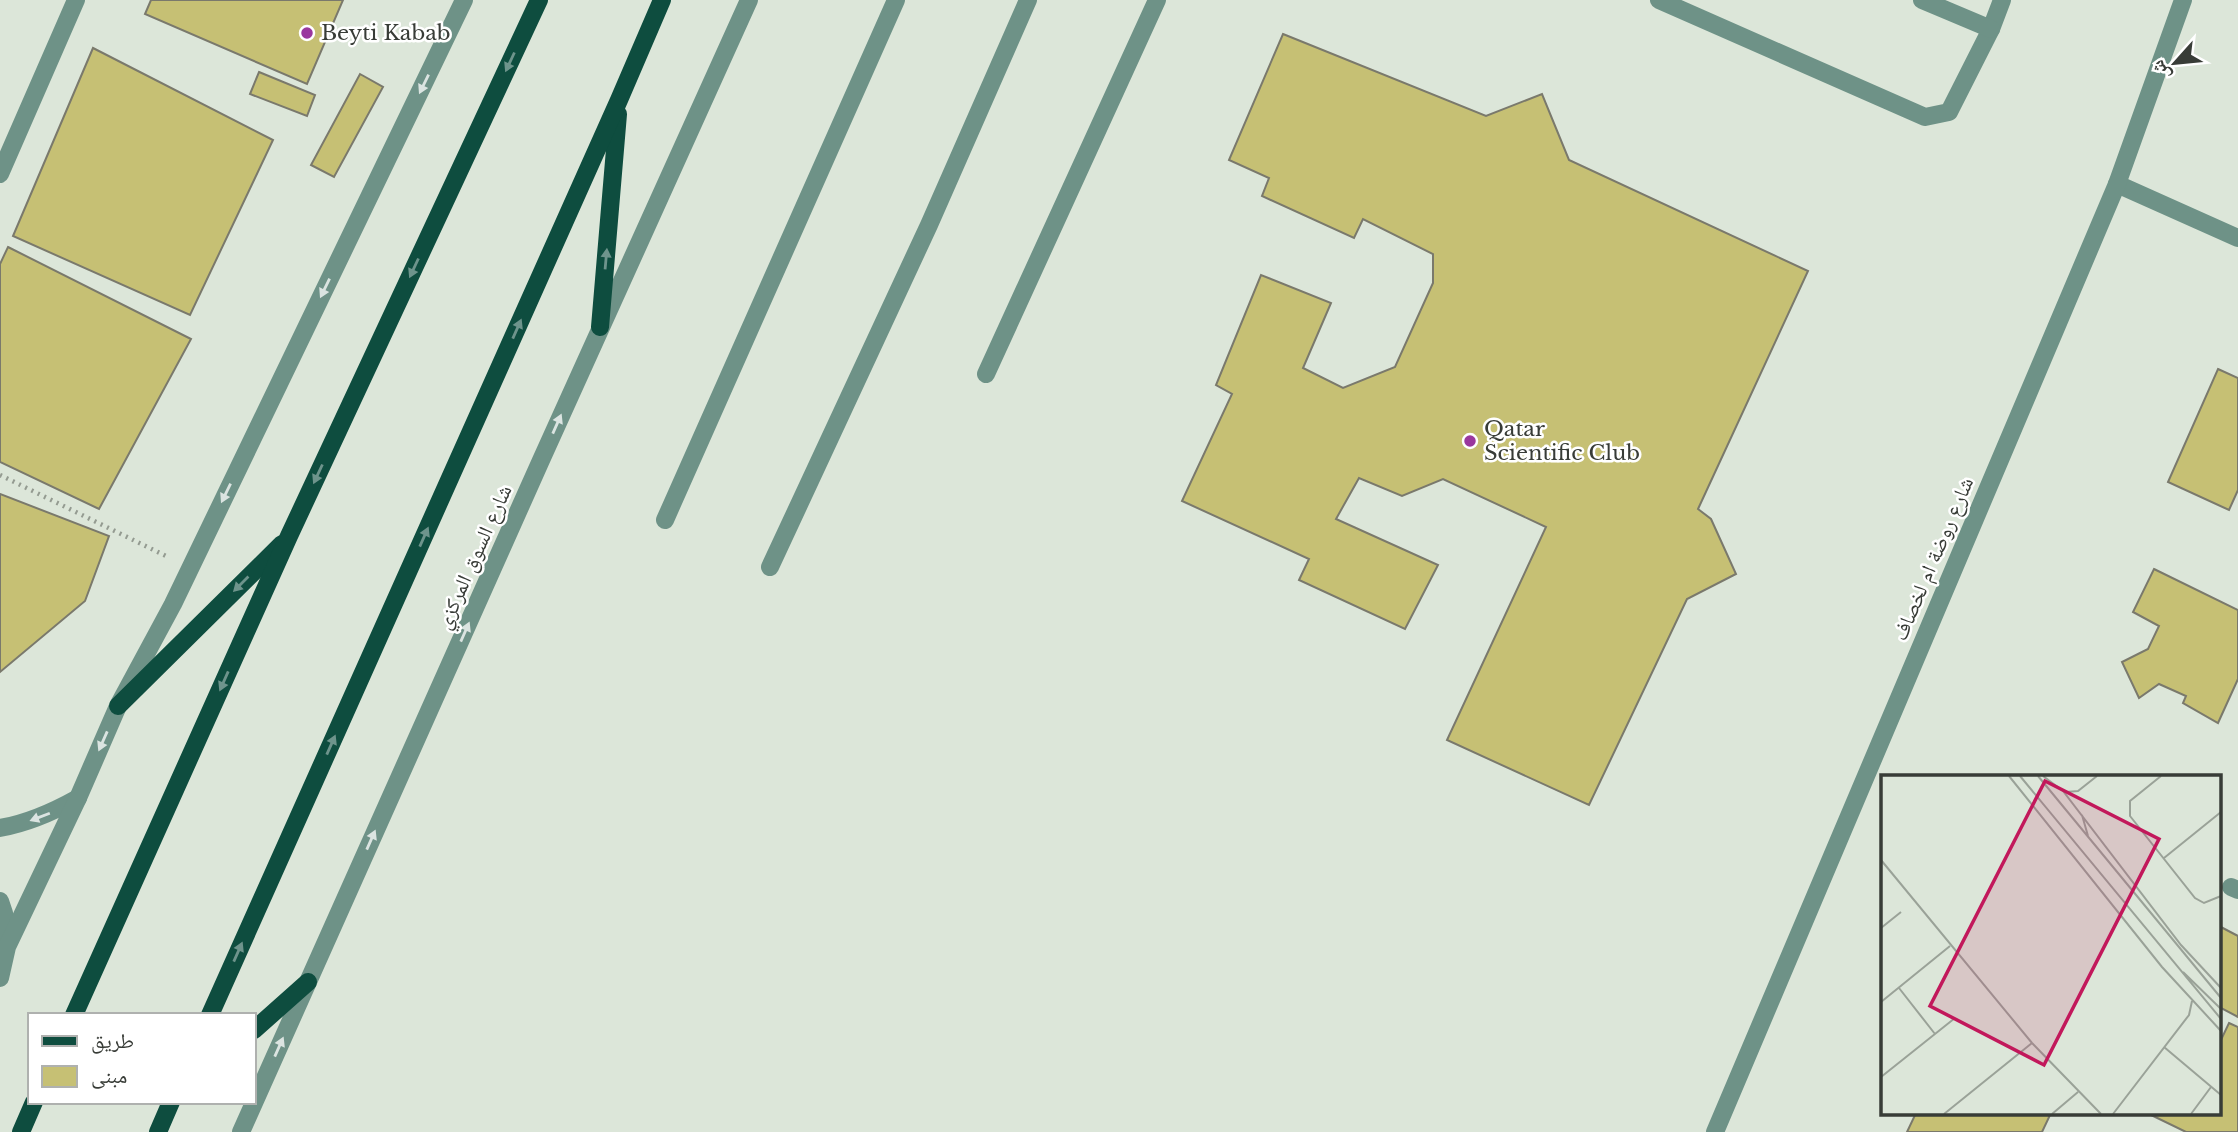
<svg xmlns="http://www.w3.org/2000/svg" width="2238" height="1132" font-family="'Libre Baskerville','Noto Naskh Arabic',serif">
<rect width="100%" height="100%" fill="#dce6d9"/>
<g fill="#c6c074" stroke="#7a796c" stroke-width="2">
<path d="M151,0H343L307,84L145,14Z"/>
<path d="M1283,34L1486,116L1542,94L1569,160L1808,271L1698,509L1711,519L1736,574L1687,599L1589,805L1447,740L1546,527L1443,479L1402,496L1359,478L1336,519L1438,565L1405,629L1299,580L1309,559L1182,501L1232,394L1216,385L1261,275L1331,303L1303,368L1343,388L1395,367L1433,283V254L1363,219L1354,238L1262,196L1269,178L1229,160Z"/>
<path d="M93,48L273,140L190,315L13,236Z"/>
<path d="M259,72L315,95L307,116L250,94Z"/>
<path d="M360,74L383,87L334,177L311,165Z"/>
<path d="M8,247L191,339L99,509L0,462V264Z"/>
<path d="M2218,369L2238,378V490L2229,510L2168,482Z"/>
<path d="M0,494L109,536L85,601L0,672Z"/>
<path d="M2154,569L2238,610V679L2218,723L2183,703L2186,696L2159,684L2139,698L2122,662L2148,649L2159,626L2133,612Z"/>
<path d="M2219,926L2238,936V1017L2219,1007Z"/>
<path d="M2229,1023L2238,1027V1132H2186L2147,1113H2219V1044Z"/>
<path d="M1916,1113H2051L2042,1132H1907Z"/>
</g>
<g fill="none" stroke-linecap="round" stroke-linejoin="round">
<path stroke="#949b91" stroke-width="4.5" stroke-dasharray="2 5" stroke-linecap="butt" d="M0,475L166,556"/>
<g stroke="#6e9287" stroke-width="18">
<path d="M1659,0L1925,117L1949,112L1991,29L2002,0"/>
<path d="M1922,0L1991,29"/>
<path d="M0,174L76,0"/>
<path d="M2117,184L2238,238"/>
<path d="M986,374L1157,0"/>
<path d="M665,520L896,0"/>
<path d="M770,567L929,225L1028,0"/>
<path d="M0,828C29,823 53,812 78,798"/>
<path d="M2231,887L2238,890"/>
<path d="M0,901L4,913L7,945"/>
<path d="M0,978L7,947L78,798L118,706L173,604L464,0"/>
<path d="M241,1132C410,755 577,376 749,0"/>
<path d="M1715,1132L2117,184L2183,0"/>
</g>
<g stroke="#0e4d3f" stroke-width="18">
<path d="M600,327L618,114"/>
<path d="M118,706L282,544"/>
<path d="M74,1015L289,536L539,0"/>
<path d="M210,1015L619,100L662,0"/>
<path d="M254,1030L308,982"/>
<path d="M21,1132L34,1102"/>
<path d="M158,1132L171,1102"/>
</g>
</g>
<defs><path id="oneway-solid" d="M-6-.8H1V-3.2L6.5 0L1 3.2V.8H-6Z" transform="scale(1.75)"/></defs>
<g fill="#6e948c">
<use href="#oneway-solid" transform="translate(510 62) rotate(115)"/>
<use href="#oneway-solid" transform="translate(606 259) rotate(-85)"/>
<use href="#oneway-solid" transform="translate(414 268) rotate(115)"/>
<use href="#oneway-solid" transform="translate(517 329) rotate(-66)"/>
<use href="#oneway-solid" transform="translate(318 474) rotate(115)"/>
<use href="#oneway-solid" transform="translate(424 537) rotate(-66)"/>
<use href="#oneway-solid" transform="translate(241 584) rotate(135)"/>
<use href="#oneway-solid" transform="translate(224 681) rotate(114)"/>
<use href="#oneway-solid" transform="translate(331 745) rotate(-66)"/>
<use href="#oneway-solid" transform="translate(238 952) rotate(-66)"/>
</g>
<g fill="#dbe4e1">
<use href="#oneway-solid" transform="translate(424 84) rotate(116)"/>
<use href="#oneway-solid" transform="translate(325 288) rotate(116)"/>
<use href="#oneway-solid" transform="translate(557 424) rotate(-66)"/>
<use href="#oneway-solid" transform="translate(226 493) rotate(116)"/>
<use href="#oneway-solid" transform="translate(465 632) rotate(-66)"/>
<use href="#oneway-solid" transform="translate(103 741) rotate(114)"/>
<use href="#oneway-solid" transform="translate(40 817) rotate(159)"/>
<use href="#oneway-solid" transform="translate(371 840) rotate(-66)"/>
<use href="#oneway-solid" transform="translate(279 1047) rotate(-66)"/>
</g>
<g fill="#9a379e" stroke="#fff" stroke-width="2.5">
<circle cx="307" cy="33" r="7"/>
<circle cx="1470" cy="441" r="7"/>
</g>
<g text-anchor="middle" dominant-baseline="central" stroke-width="5" stroke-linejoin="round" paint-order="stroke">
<g font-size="21" fill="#383c37" stroke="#fff" text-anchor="start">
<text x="321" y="33">Beyti Kabab</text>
<text x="1484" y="429">Qatar<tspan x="1484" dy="24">Scientific Club</tspan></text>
</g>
<g font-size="21" fill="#383c37" stroke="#fff">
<text transform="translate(474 557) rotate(-66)">شارع السوق المركزي</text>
<text transform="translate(1933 559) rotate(-67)">شارع روضة ام لخصاف</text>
</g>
</g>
<g transform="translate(1881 775)">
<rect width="340" height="340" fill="#dce6d9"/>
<path fill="none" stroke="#9aa298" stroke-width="2" d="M128,1L281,192L340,256M139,1L340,244M157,1L340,223M162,1L182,16L300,170L340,213M280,1L249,26V41L314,123L323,128L340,121M185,17L197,16L216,1M201,40L207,61M283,83L340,37M0,85L151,268L220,339M0,153L20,137M302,197L340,234M18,213L54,259M0,227L69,171M283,272L340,320M0,302L74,243M63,339L151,268M171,339L197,317M232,339L308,240L311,226M310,339L330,312"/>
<path fill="#c2185b" fill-opacity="0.15" stroke="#c2185b" stroke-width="3.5" d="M164,6L278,64L163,290L49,231Z"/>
<rect width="340" height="340" fill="none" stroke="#383c37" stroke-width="3.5"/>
</g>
<rect x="28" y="1013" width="228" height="91" fill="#ffffff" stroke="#afb1af" stroke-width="2"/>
<rect x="42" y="1036" width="35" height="10" fill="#0e4d3f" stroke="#afb1af" stroke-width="2"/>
<text x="91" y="1048" font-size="21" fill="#383c37">طريق</text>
<rect x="42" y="1066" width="35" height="21" fill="#c6c074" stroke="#afb1af" stroke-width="2"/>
<text x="91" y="1083" font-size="21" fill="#383c37">مبنى</text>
<g transform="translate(2175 63) rotate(243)" stroke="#ffffff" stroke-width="5" paint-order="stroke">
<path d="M0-5L12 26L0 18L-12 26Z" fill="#383c37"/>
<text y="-10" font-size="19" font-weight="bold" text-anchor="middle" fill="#383c37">ش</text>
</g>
</svg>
